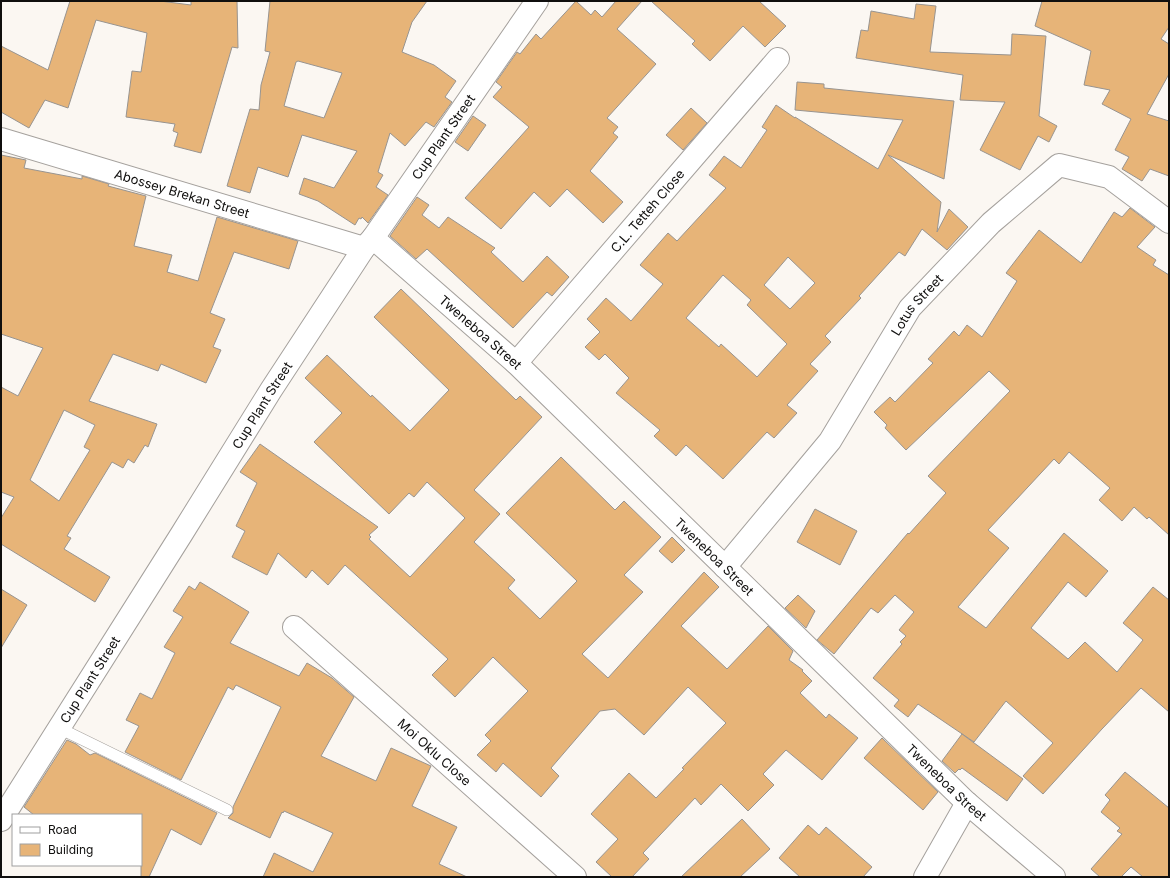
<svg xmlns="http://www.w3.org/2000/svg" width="1170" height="878" font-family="Inter,sans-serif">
<rect width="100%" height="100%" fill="#fbf7f2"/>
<g fill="#e7b478" stroke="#989490" fill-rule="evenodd">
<path d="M70,1H160L191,5V1H237L238,48L232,47L201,153L174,146L178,133L173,131L175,124L126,117L132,71L141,72L147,33L96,20L68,108L45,100L29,128L1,112V46L48,70Z"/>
<path d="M270,1H427L412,22L402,52L434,65L456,81L445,97L452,102L434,127L426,122L405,146L390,133L378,172L383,175L376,187L388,195L368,223L362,217L361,219L359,218L355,225L318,201L299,194L304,178L334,188L357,151L302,135L288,177L258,167L250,193L227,186L250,109L259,110L261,85L270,52L265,51ZM298,61L342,73L324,118L284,106L296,62Z"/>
<path d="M576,1L591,15L595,10L602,17L616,1H642L617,29L656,64L607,118L618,127L613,133L618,137L590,171L623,202L603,223L567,189L550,207L534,192L501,229L465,198L529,127L493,97L502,87L496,82L517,52L520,54L536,34L541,39Z"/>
<path d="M651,1H759L786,26L765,47L743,26L710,61L692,44L695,41Z"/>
<path d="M1042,1H1169V27L1161,39L1169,44V74L1147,114L1169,121V176L1150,169L1142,181L1122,169L1129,157L1115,150L1131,119L1102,104L1110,90L1084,85L1091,51L1035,26Z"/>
<path d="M916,4L936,6L930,52L1011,55L1012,34L1046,36L1039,116L1057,126L1049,142L1038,136L1020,170L980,150L1005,102L960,100L963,75L856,58L861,30L868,31L871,11L914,19Z"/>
<path d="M797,82L824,84V88L954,101L944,179L888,155L941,202L937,232L949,209L968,227L947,250L922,229L905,256L899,252L859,296L861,298L825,336L831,342L810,364L818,371L787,405L797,413L774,438L767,432L723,479L686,445L676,456L654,436L660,430L616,393L629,378L605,354L599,360L585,347L600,332L587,319L606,298L631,321L663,284L640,265L668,233L677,241L726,188L709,175L724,156L741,168L767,130L762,127L776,105L795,118V117L878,169L903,120L795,110ZM788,257L815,283L790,309L764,285ZM723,275L751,300L747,305L787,344L757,377L721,344L719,347L686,318Z"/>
<path d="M691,108L707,123L683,150L666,135Z"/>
<path d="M473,116L486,125L468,151L455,142Z"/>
<path d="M1,155L26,160L24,168L82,179V176L109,184L108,186L146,196L134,246L172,255L167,272L198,281L217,217L298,241L289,269L234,252L210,313L225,319L213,347L221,350L206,383L161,364L158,371L113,354L89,401L157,424L148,447L145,445L134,463L128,459L123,468L112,462L67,536L71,538L64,549L110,577L95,602L1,544V518L14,497L1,492V387L18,396L43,348L1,334ZM64,410L95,425L84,447L90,450L59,501L30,480Z"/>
<path d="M417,197L429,205L422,215L439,228L448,217L495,248L491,252L523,282L547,256L569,277L552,296L547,292L513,328L427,249L416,259L390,236Z"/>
<path d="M1130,208L1155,227L1137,247L1156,260L1153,265L1169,275V535L1149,517L1147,519L1134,507L1122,521L1099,500L1110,488L1069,452L1059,464L1054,459L988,530L1009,548L958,607L986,628L1064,533L1108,571L1086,597L1068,582L1031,628L1068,659L1085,642L1117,672L1143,640L1123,623L1153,587L1169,600V712L1141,688L1102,729L1043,794L1023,776L1053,743L1006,701L974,742L918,704L908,717L894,706L899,700L873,678L902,644L900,642L906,636L899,630L914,612L895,595L878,613L871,608L834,654L817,640L908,533L909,534L946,493L928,476L1010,391L989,371L906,450L885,428L887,425L874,412L890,397L895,402L933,363L928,359L954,331L959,336L967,325L982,337L1017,281L1006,273L1039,230L1081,263L1114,212L1122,217Z"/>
<path d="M401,289L516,400L520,396L542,417L474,490L500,514L474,542L515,580L508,588L540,619L577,581L506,513L561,457L615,510L624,501L661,537L624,575L643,592L582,654L608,678L704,572L719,587L681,626L727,669L768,626L793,651L789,660L803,670L802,671L812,681L800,693L826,718L829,714L858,738L822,780L786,750L763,774L774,785L748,811L721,784L701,805L695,798L643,853L649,859L632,877H612L596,862L618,839L591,814L629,773L656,798L684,769L682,768L726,723L688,687L644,735L615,709L600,711L551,768L559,776L541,797L503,763L496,772L477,755L491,741L485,735L528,691L493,657L455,697L432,675L448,659L345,565L328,585L312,570L306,578L278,553L267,575L232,557L245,531L236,526L257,483L240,472L260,444L378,527L369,535L371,537L369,539L410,577L465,518L427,482L414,497L409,493L389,514L314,442L342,413L305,378L327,355L371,397L372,395L410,431L449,390L374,317Z"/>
<path d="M815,509L857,531L840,565L797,542Z"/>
<path d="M672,537L685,550L672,563L659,551Z"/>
<path d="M200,582L249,612L230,643L299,676L307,663L332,678L354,697L321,756L376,781L391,748L431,766L412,806L457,827L439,864L467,877H263L274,853L313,872L333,833L284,811L283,813L282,812L270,838L228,818L233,813V807L281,707L236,685L233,690L228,687L181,780L125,752L139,726L126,720L140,693L152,699L175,653L164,647L183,617L173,611L189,586L195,590Z"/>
<path d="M1,589L27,605L1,648Z"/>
<path d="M798,595L815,611L806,628L785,608Z"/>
<path d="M962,734L1023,779L1007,801L962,768L960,770L959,769L955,773L942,761Z"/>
<path d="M882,738L938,792L923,810L864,758Z"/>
<path d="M67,740L76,744L90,755L95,753L217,813L201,845L171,829L149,877H141V815H34L24,807Z"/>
<path d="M1125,772L1169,808V877H1143L1131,867L1121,877H1100L1091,869L1122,834L1117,831L1120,828L1101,812L1110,800L1105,795Z"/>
<path d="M742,819L770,849L740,877H681Z"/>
<path d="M808,825L819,835L826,827L872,867L863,877H800L779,858Z"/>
</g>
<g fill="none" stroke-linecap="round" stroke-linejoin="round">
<defs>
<path id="service" d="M59,728L227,810"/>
<g id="minor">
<path id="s1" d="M1,139L364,248"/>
<path id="s2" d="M373,238L516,363L967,803L1054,877"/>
<path id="s3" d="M516,363L778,59"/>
<path id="s4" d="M725,567L830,441L910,308L991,223L1059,165L1109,177L1169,222"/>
<path id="s5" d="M294,627L575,877"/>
<path id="s6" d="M1,820L181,535L271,390L364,248L373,238L537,1"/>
<path d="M925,877L967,803"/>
</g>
</defs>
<use href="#service" stroke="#a5a19d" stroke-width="12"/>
<use href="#minor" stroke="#a5a19d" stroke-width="24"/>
<use href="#service" stroke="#fff" stroke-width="11"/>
<use href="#minor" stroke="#fff" stroke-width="22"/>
</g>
<g text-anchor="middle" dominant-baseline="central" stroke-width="3" stroke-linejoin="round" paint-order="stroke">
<g font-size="13" fill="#100f0e" stroke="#fff">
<text stroke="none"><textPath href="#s6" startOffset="814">Cup Plant Street</textPath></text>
<text stroke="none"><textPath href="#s1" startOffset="189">Abossey Brekan Street</textPath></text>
<text stroke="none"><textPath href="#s3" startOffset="201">C.L. Tetteh Close</textPath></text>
<text stroke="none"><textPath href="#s4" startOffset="326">Lotus Street</textPath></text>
<text stroke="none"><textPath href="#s2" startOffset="143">Tweneboa Street</textPath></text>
<text stroke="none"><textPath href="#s6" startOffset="490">Cup Plant Street</textPath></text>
<text stroke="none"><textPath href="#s2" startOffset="467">Tweneboa Street</textPath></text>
<text stroke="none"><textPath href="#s6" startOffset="166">Cup Plant Street</textPath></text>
<text stroke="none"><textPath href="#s5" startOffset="188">Moi Oklu Close</textPath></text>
<text stroke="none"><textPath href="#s2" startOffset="791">Tweneboa Street</textPath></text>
</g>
</g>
<rect width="1170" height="878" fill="none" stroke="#100f0e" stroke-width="4"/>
<rect x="12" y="814" width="130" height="52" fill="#ffffff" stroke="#9f9f9f"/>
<rect x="20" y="827" width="20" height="6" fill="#ffffff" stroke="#9f9f9f"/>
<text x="48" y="834" font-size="12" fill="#100f0e">Road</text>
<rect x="20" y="844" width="20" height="12" fill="#e7b478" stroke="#9f9f9f"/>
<text x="48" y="854" font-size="12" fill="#100f0e">Building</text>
</svg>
